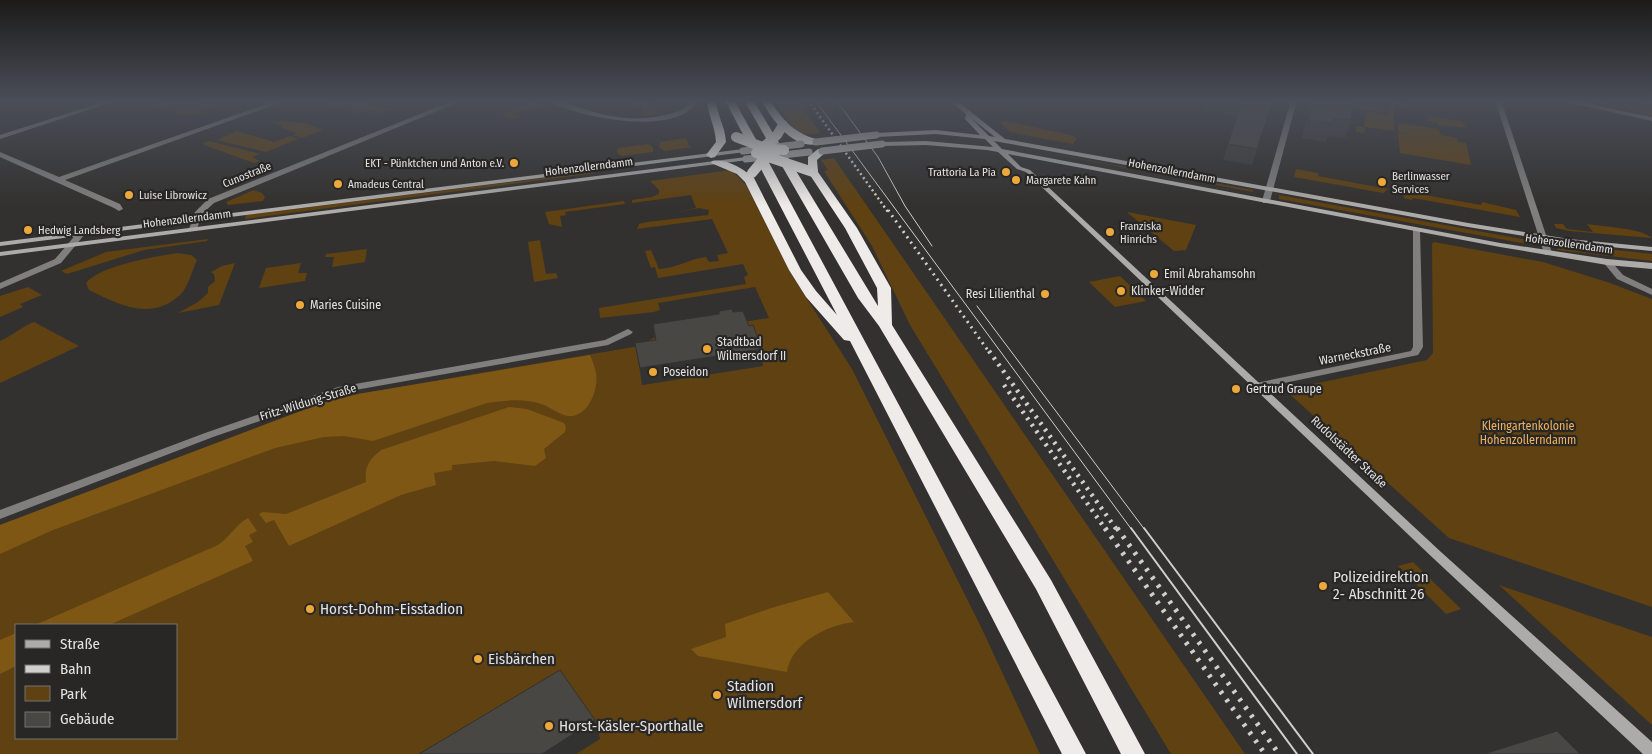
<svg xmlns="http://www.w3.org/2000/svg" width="1652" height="754" font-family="'Fira Sans Condensed',sans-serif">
<rect width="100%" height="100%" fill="#33312f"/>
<g fill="#5f4112" fill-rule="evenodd">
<path d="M170,100H197L192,102L214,105L199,111L205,113C187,118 170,110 153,106Z"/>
<path d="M331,100H368L365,102L392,109L377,114L373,113L380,109L352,114L357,112L344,111L355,106L338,108L343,105L330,106L329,103Z"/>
<path d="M634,100H652L657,114L644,116L641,107L633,105Z"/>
<path d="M774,100H797L820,133L803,135L790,124Z"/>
<path d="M1380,100H1405L1404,107L1394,106V131L1365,127V133L1356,132V126L1364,127L1366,111L1388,115V113L1335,105L1333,102L1389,110V102Z"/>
<path d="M1583,100L1633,106L1635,103L1643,104L1641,100H1652V116Z"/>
<path d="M532,102L545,106L512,114L521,117L515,119L501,115Z"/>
<path d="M1428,116L1462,121L1466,128L1438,125L1437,122L1428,121Z"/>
<path d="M281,121L305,123L323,130L302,138L293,135L297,133L280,127L283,125L273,124Z"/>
<path d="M1005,121L1070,135L1077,138L1073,144L1019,134L1011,132L1000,123Z"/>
<path d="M1398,123L1438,129L1441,135L1457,138L1458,142L1466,143L1471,165L1400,153L1398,133L1407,134L1398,132Z"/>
<path d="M237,131L274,142L290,136L298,139L266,152L217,140Z"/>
<path d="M686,138L689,146L694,147L664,151L659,147L660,142Z"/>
<path d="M209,141L260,154L252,157L260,161L254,163L202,144Z"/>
<path d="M649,144L653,148V152L622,156L617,153L618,148Z"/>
<path d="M1036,151L1253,190V192Z"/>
<path d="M834,158L1245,754H1171L910,325L872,246L824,171L828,170L821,160Z"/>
<path d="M1296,169L1318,173V176L1388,189L1383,193L1294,177Z"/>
<path d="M731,170L746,185L791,274L852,369L982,629L1040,754H0V525L322,403L358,394L639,346L659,335L769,318L755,287L658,303L660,310L654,312L600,318L599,308L746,284L744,277L748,275L743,264L658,278L655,267L651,268L645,251L651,250L659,269C677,268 689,259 706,257L709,262L719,261L717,255L728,253L712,219L637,229L639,224L647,222L708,215L709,210L699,208L673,213L696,208L691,195L632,203V200L652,197L659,194V190L650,181ZM16,625H176V738H16Z"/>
<path d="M593,172L595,173L245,219L246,215Z"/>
<path d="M254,190L262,193L265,197L263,201L228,205L226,202Z"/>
<path d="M1408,192L1481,205L1482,202L1516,210L1520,217L1413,198L1412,200L1404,198L1403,194L1407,195Z"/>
<path d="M1279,195L1533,241V245L1279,199Z"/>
<path d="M624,201L625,204L565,212L566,215L560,216L562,227L549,224L545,212Z"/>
<path d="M1127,212L1196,225L1186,250L1174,251Z"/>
<path d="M1554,224H1563L1567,229L1593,232L1587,224C1604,227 1641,228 1652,238L1569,231L1556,228Z"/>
<path d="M208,239L207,241L144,250L67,274L61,271L106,252Z"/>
<path d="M540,240L546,274L556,273L558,278L534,282L528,242Z"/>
<path d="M1434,242L1543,262L1610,283L1652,299V607L1449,538L1285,390L1427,360L1433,353L1432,244Z"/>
<path d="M1563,244L1652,254V261L1558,250L1556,246Z"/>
<path d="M367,249L365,262L332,267L334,257H325L326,254Z"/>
<path d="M177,253L191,255L197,260C192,270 188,288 180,295C150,322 118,304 89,290L86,283C101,265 154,257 177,253Z"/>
<path d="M235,263L219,305L178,313L198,302L208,293V287L215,281L214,274L211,272L222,266Z"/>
<path d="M301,263L298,273H307L305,281L259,288L266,268Z"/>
<path d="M1120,276L1146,301L1115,307L1089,282Z"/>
<path d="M28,287L42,295L20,304L23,307L0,317V296Z"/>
<path d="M34,322L79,346L0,383V341C13,335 23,326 34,322Z"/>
<path d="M1413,562L1461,609L1446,614L1398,566Z"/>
<path d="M1499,585L1652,637V725Z"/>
</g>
<g fill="#7f5714">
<path d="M590,355C592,360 595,367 596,373C599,389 588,418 568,416C560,415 551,408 544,405C525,398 506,400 487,403L373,441L344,436L324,437L275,448L53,530L0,554V525L322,403L358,394Z"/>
<path d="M509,407L527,409L564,423L566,427L565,432L544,449L546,458L535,466L494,461L452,465V470L434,473L436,485L401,495L289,546L274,520L266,523L259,514L263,512L286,514L366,482C364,466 370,459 381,450Z"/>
<path d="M248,518L257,531L249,535L253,542L245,546L253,561L109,625H35L218,545C229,538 237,523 248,518Z"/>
<path d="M828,592L854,622C827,625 791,643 787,672L698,656L691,649L726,637L725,624L771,608Z"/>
<path d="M16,633V666L0,674V640Z"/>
</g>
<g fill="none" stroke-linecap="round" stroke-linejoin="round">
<g fill="#807f7e" fill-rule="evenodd">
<path d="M109,100H119L0,139V135Z"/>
<path d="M278,100H288L65,180L120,204L123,209L119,211L114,208L0,157V152L59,177Z"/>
<path d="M455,100H464L214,203L203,213L196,231H190L189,229L195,212L208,199Z"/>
<path d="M546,100C560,100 571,105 584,109C612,118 640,122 669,114C678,112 687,109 692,100H698C678,139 576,117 546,100Z"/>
<path d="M1291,100H1297L1270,201L1269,203H1263L1262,201Z"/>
<path d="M1495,100H1501L1552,253L1551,255H1545L1544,253Z"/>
<path d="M1557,100H1570L1652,117V121Z"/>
<path d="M1413,228H1416L1420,230L1423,347L1418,355L1256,389L1252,388L1251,386L1252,384L1256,383L1411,351L1413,347Z"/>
<path d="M78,232H81L85,234L61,263L0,289V283L55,259Z"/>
<path d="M1607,259L1610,260L1623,275L1652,289V295L1617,279L1603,262Z"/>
<path d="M628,329L633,332L631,334L608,345L344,392L213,437L0,519V510L205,433L338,387L605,340Z"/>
</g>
<g fill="#acaba9" fill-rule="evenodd">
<path d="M949,100H956L1005,139L1468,223L1569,239L1652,247V251L1569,243L1468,227L994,141L1002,149L1500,243L1607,259L1652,263V269L1607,265L1500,247L1008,154L1021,167L1030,170L1441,552L1652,742V754H1643L1433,558L1026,172L1017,169L998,152L987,150L926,145L882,146L879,144L882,142L926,141L993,147L985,139L936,134L876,137L873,135L876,133L936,130L980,135L965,119L966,114ZM971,118L995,137L989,136Z"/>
<path d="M743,149L746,151L745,152L0,246V242Z"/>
<path d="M746,157L749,159L748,160L0,256V252Z"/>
</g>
<g fill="#eeebe8" fill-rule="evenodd">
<path d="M707,100H716C717,116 725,125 726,142L715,157L711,158L706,155L716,142C715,125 708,116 707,100Z"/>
<path d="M725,100H734L773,170L1086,754H1062L850,341L844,340L806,297L789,270L745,182L737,174L711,163L712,161C726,158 744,169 754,178L801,270L816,291L837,315Z"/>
<path d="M744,100H753L878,306L877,288L845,228L808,172V157L818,149L827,151L817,160L818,172L857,228L891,288L892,325L1051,580L1145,754H1121L1036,589L879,326L858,298Z"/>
<path d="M761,100H770C783,121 795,134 820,140V144C792,150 773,120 761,100Z"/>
</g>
<g stroke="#d0cfcd" stroke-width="1">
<path d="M815,100L1132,530"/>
<path d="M836,100L878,157L905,206L932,246"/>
<path d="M977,306L1145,530"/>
</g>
<g stroke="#d0cfcd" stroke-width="2">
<path d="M1131,528L1297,754"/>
<path d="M1144,528L1313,754"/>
</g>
<path stroke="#d0cfcd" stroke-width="2.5" stroke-dasharray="2 3" stroke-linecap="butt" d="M808,100L888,212"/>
<path stroke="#d0cfcd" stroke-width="3" stroke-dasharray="2 4.5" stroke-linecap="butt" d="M888,210L989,352"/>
<g stroke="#d0cfcd" stroke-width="4.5" stroke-dasharray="2.5 5.5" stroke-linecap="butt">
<path d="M989,351L1117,530"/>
<path d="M1004,385L1106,530"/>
</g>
<g stroke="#d0cfcd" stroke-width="5" stroke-dasharray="3 7" stroke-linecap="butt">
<path d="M1105,528L1265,754"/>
<path d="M1117,528L1279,754"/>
</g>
<g stroke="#acaba9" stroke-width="7">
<path d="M816,142L876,135"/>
<path d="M743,151L801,144"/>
<path d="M822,151L882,144"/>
<path d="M746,159L809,152"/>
</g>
<g stroke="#eeebe8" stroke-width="10">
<path d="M736,137L765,148L784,150"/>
<path d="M759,151L777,135L783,125"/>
<path d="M756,153L813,172"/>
<path d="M752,173L762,161L775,153"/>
</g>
</g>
<g fill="#3e3d3a">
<path d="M1205,100H1273L1252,165L1223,160L1237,115L1205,110Z"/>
<path d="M1311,100H1354L1351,120L1345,138L1328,136L1326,142L1302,138Z"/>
<path d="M1611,100H1641L1638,104Z"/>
<path d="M719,311L733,312L749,326L762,349L763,366L642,385L635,343L655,340L653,324L719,314Z"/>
</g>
<g fill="#323230">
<path d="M762,349L763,366L642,385L640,368Z"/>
<path d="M595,720L600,739L576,754H542Z"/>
</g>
<g fill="#484744" stroke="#323230">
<path d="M1242,100H1273L1257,149L1228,144Z"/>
<path d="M1313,100H1354L1351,120L1333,118L1332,124L1308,120Z"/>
<path d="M732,309L733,312L743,311L749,326L753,325L762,349L640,368L635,343L656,340L653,324L719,314V311Z"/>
<path d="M560,670L595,720L542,754H419Z"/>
<path d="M1557,731L1580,754H1484Z"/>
</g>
<linearGradient id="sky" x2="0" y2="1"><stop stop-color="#1c1b1a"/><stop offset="0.49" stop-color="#4a4e58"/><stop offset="1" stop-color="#4a4e58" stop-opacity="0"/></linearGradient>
<rect width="1652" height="206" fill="url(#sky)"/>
<g fill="#eda83b" stroke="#292725" stroke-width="2">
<circle cx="514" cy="163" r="5"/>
<circle cx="1006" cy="172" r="5"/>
<circle cx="1016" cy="180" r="5"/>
<circle cx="1382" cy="182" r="5"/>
<circle cx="338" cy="184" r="5"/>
<circle cx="129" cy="195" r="5"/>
<circle cx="28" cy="230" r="5"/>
<circle cx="1110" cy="232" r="5"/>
<circle cx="1154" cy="274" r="5"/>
<circle cx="1121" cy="291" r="5"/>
<circle cx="1045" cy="294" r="5"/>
<circle cx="300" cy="305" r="5"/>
<circle cx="707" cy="349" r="5"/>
<circle cx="653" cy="372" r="5"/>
<circle cx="1236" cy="389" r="5"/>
<circle cx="1323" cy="586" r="5"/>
<circle cx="310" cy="609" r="5"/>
<circle cx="478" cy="659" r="5"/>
<circle cx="717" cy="695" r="5"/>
<circle cx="549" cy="726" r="5"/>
</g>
<g text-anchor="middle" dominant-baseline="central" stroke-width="4.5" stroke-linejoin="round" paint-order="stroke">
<g font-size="11" fill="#e3e2e0" stroke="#292725" text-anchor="start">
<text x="504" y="163" text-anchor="end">EKT - Pünktchen und Anton e.V.</text>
<text x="996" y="172" text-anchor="end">Trattoria La Pia</text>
<text x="1392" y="176">Berlinwasser<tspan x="1392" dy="13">Services</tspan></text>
<text x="1026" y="180">Margarete Kahn</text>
<text x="348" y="184">Amadeus Central</text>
<text x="139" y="195">Luise Librowicz</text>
<text x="1120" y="226">Franziska<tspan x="1120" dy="13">Hinrichs</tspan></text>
<text x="38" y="230">Hedwig Landsberg</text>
</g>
<g font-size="11" fill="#e3e2e0" stroke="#292725">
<text transform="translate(589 167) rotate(-7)">Hohenzollerndamm</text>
<text transform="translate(1172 171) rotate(11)">Hohenzollerndamm</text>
<text transform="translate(247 175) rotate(-22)">Cunostraße</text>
<text transform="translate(187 219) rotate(-7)">Hohenzollerndamm</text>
<text transform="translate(1569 244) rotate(8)">Hohenzollerndamm</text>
</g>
<g font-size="12" fill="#e3e2e0" stroke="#292725" text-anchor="start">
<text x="1164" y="274">Emil Abrahamsohn</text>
<text x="1131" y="291">Klinker-Widder</text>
<text x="1035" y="294" text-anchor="end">Resi Lilienthal</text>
<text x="310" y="305">Maries Cuisine</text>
<text x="717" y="342">Stadtbad<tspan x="717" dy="14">Wilmersdorf II</tspan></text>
<text x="663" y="372">Poseidon</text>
<text x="1246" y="389">Gertrud Graupe</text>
</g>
<g font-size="12" fill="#e3e2e0" stroke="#292725">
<text transform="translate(1355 354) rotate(-11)">Warneckstraße</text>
<text transform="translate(308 402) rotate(-17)">Fritz-Wildung-Straße</text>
<text transform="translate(1349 452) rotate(43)">Rudolstädter Straße</text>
</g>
<g font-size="12" fill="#edb25b" stroke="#292725">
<text x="1528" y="426">Kleingartenkolonie<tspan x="1528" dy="14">Hohenzollerndamm</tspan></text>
</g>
<g font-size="15" fill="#e3e2e0" stroke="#292725" text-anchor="start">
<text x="1333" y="577">Polizeidirektion<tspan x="1333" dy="17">2- Abschnitt 26</tspan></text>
<text x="320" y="609">Horst-Dohm-Eisstadion</text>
<text x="488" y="659">Eisbärchen</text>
<text x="727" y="686">Stadion<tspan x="727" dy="17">Wilmersdorf</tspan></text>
<text x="559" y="726">Horst-Käsler-Sporthalle</text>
</g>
</g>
<rect x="15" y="624" width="162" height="115" fill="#292725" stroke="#737270"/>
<rect x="25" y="640" width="25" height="8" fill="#acaba9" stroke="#737270"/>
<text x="60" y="649" font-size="15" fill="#e3e2e0">Straße</text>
<rect x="25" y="665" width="25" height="8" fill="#d0cfcd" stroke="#737270"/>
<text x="60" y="674" font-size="15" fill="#e3e2e0">Bahn</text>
<rect x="25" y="686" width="25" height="15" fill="#5f4112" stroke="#737270"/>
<text x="60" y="699" font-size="15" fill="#e3e2e0">Park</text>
<rect x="25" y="712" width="25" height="15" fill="#484744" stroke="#737270"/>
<text x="60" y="724" font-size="15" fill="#e3e2e0">Gebäude</text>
</svg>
